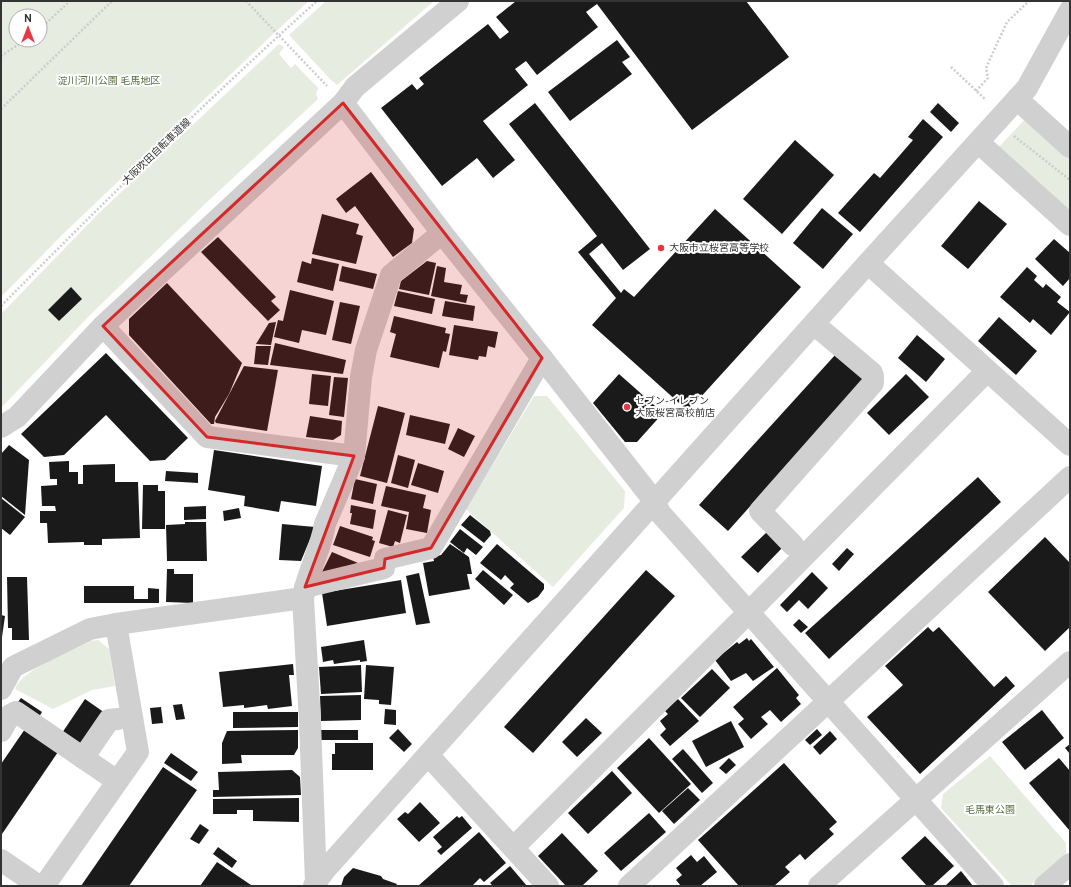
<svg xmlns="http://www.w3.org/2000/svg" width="1071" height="887" font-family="Overpass,'Noto Sans JP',sans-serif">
<rect width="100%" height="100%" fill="#fff"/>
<g fill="#e6ecdf" fill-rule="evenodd">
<path d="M1,1H309L272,35L65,232L1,297ZM16,16H40V40H16Z"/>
<path d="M326,1H434L337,85L334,82H333L289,35Z"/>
<path d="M279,44L284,47L279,54L291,68L295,64L318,88L316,94L318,99L207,202L91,314L1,408V314L98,214Z"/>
<path d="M1027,117L1070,156V217L996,150Z"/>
<path d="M534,396H547L625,491L624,508L553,587L466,509Z"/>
<path d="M98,640L109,649L115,686L92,690L53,709L15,689C22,669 72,651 91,641Z"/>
<path d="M990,756L1066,843V853L1030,886H1012L941,808L943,794Z"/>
</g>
<g fill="#1a1a1a">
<path d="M516,1H746L789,57L692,130L597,4L586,12L598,27L537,75L526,61L515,69L528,85L483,121L515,160L493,178L477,158L442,186L381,108L412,84L417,90L424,84L419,78L488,24L500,39L509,32L496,17Z"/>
<path d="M617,40L630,57L622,62L632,74L570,121L548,92Z"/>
<path d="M535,103L650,249L623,270L602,243L589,254L621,293L624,289L634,297L715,209L801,287L688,411L592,325L616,298L578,252L597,236L509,124Z"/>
<path d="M938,103L959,123L951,132L930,112Z"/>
<path d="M923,119L943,137L860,232L838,213L874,173L880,178L913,140L908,137Z"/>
<path d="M795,140L834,175L782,234L743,199Z"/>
<path d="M371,172L414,229L412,243L393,257L355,206L346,213L336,199Z"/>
<path d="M979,201L1007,224L968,269L941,246Z"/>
<path d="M822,208L853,234L823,269L793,243Z"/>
<path d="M322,214L359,224L356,234L363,236L356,264L312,254Z"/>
<path d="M218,237L276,297L271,301L280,310L268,321L201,252Z"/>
<path d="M1054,239L1070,253V278L1063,286L1035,259Z"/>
<path d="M312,258L339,264L333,291L297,282L302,261L311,264Z"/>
<path d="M427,261L436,263L429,295L399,289L401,281Z"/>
<path d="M342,266L377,274L373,289L339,281Z"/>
<path d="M437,266L446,268L444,282L462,285L460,294L468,295L466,303L431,296Z"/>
<path d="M1027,267L1037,276L1034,280L1043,288L1046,284L1061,297L1057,302L1070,312L1051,335L1033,319L1030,323L1000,297Z"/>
<path d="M167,283L242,363L229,394L215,417L214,424H211L129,335V319Z"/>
<path d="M71,287L82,299L59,321L48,310Z"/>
<path d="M290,290L334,301L326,335L302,330L299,343L274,337L278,320L283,321Z"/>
<path d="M398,291L435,299L432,314L394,306Z"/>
<path d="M445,301L475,306L473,321L442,316Z"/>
<path d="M340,302L360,306L351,344L332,340Z"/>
<path d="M394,316L446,328L445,333L450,334L446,352L443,351L439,368L390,357L396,334L390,332Z"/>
<path d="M999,317L1037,351L1016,375L978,341Z"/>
<path d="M276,322L271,345L256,344L269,323Z"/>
<path d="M454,325L498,332L495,348L488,346L486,357L479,356L478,360L449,355Z"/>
<path d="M917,335L945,359L926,382L898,358Z"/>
<path d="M275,343L346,360L343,374L270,365Z"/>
<path d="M256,346H271L268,365L254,364Z"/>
<path d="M106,353L188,438L165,460L150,461L106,415L64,455L44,457L21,434Z"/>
<path d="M836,354L865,378L728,531L699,505Z"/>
<path d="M244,366L278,370L267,431L216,423L215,421Z"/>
<path d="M312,374L331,376L328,406L309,404Z"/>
<path d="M619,374L663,413L637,442H625L593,403Z"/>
<path d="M906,374L929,397L889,435L867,413Z"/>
<path d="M334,377L348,378L344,417L329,415Z"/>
<path d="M378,406L405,413L387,483L360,476Z"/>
<path d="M410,415L450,424L445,444L406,435Z"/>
<path d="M310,416L342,421L341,435L333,440L306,437Z"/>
<path d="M458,428L475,436L464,457L448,449Z"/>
<path d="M9,445L29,460L25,515L1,496V454Z"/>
<path d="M214,450L322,466L316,506L281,501L279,512L244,506L245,496L208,490Z"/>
<path d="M398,455L415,460L408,488L391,483Z"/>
<path d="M69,461V472H78V484H83V465L115,464V482H138L140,538L102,539V545H84V542L48,543L47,523H40V511H56L55,506H42L41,486L57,485V479H50L49,462Z"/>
<path d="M418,463L444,471L438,493L411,485Z"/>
<path d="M166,471L198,473V483L165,481Z"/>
<path d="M978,477L1001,502L829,659L805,633Z"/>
<path d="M355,479L377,484L373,504L351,499Z"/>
<path d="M143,485H158V491H165V529H142Z"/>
<path d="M386,486L426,495L423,508L431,510L427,533L406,529L409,512L381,506Z"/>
<path d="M1,498L25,517L10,535L1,528Z"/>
<path d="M351,505L376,510L373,529L350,524L352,513H350Z"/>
<path d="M206,506V519L184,520V507Z"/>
<path d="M239,508L241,518L224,521L223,511Z"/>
<path d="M388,510L407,515L400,543L395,541L393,547L379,543Z"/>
<path d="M470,515L490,531L491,535L484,543L461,525Z"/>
<path d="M185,522H206L207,561H167L166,525L185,524Z"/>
<path d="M282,524L315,527L301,561L279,560Z"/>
<path d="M340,526L373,537L372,540L375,541L370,557L333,545Z"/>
<path d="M460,529L483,547L476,555L467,548L464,553L450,542Z"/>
<path d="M768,531L784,546L758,573L741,557Z"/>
<path d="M1045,537L1070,563V627L1045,651L988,592Z"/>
<path d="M450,544L469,557L472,574H467L470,589L429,596L423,563L434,561L433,557L441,555Z"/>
<path d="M497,544L544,584V589L538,597L528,603L510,588L514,584L505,575L501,580L480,563Z"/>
<path d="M847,548L854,554L839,571L832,564Z"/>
<path d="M332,552L358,563L321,574Z"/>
<path d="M167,569H174V574H193V603L166,602Z"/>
<path d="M483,570L513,595L504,605L475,579Z"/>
<path d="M646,570L675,596L533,753L504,727Z"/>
<path d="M812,572L828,588L808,609L799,600L787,612L780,605Z"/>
<path d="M419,573L430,623L416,625L406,576Z"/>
<path d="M7,577H27L29,640H12V628H8Z"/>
<path d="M401,580L406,613L327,626L322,593Z"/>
<path d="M84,586H134V599H148V588L159,589V603H84Z"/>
<path d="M1,615L5,616L2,637H1Z"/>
<path d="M799,619L808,627L801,633L793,625Z"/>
<path d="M928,627L933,632L939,627L994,687L1006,676L1015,686L920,774L867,717L903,685L885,666Z"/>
<path d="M747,638L749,641L751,639L774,667L753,681L746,673L731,681L715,660L737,642L739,644Z"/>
<path d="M364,640L367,661L360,662V660L334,664L333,660L323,662L321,647Z"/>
<path d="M293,664L294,675H289L292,706L268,709L267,705L244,708V705L223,707L219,672Z"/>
<path d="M361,665L362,692L321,694L319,667Z"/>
<path d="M366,665L394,667L391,705L379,704V700L364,699Z"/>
<path d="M777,668L799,695L796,698L801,704L781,722L770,710L761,717L768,724L751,739L738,724L744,719L733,707Z"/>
<path d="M712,669L730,688L700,717L681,698Z"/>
<path d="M361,695V720L321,721L320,696Z"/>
<path d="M21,698L42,712L37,720L15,706Z"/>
<path d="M85,699L105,713L82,747L62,733Z"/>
<path d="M678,699L699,721L670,746L660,735L666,729L660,721L668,714L665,711Z"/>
<path d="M182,704L185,719L176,720L173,705Z"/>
<path d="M161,707L163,723L152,724L150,708Z"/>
<path d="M385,709L396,710V725L384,724Z"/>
<path d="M1042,710L1064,738L1025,770L1002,742Z"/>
<path d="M233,712H298V727L233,728Z"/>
<path d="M586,718L602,733L577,757L562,742Z"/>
<path d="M731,721L744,747L706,767L692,741Z"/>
<path d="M25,729L58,752L2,834L1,833V764Z"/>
<path d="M398,729L412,744L404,752L389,738Z"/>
<path d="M817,729L822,735L810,745L805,740Z"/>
<path d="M298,730V748L294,755H241L242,763L222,764V743L227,731Z"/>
<rect x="321" y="730" width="37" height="10"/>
<path d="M830,731L837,739L820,755L813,747Z"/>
<path d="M649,738L691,784L659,813L617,768Z"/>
<path d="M335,743H373V770H332V754H335Z"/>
<path d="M1070,744V754L1065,748Z"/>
<path d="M683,749L713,783L702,793L672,759Z"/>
<path d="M171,753L198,772L191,781L164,763Z"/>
<path d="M729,758L736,765L726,774L719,768Z"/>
<path d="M1059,758L1070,771V831L1029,783Z"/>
<path d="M784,763L837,822L829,829L834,834L805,860L800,854L785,867L790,872L774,886H739L698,840Z"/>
<path d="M163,767L197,790L129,886H81Z"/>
<path d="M292,770L300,777L301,795L213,797V790H219L218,772Z"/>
<path d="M612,771L632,793L588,834L568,813Z"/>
<path d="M688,788L700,800L674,824L662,811Z"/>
<path d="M299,798V822L253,821V810H237V814H213V799Z"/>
<path d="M420,802L440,823L419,842L397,819L405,812L408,814Z"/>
<path d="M649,813L666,832L621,871L604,853Z"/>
<path d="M457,816L459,818L462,816L472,828L441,855L437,851L442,847L433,837Z"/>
<path d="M200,824L209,830L199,844L190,839Z"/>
<path d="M479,832L506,863L484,882L480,878L472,886H418Z"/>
<path d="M562,833L598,871L582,886H566L538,856Z"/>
<path d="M925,836L954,866L932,886H927L901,858Z"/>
<path d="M218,847L237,861L232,868L213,854Z"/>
<path d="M691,855L697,862L704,856L717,872L700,886H681L676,880L682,875L676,868Z"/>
<path d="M217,862L251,885L250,886H200Z"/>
<path d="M510,866L527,886H493L490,883Z"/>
<path d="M353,868L381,876L383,879L397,884L396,886H341L344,877Z"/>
<path d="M961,871L973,886H945Z"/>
</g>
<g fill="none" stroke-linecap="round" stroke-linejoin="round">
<g stroke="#cdcdcd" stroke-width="2.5" stroke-dasharray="2 2" stroke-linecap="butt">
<path d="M246,1L327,86"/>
<path d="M40,29L70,1"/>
<path d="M1,56L25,40"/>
<path d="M951,67L986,100"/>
<path d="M976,91L988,78L986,68L1007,22L1029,1"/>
<path d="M1,109L112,1"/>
<path d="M1014,136L1070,180"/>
<path d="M1,306C104,202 208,99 317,1"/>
</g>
<g stroke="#d0d0d0" stroke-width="22">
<path d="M1017,99L1070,147"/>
<path d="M343,103L442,233L542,358L655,502L660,513L993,886"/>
<path d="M978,142L1070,225"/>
<path d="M868,263L1070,445"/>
<path d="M103,326L207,437L354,456"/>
<path d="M1,427L17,417L103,326L343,103L355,87L458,1"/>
<path d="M793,545L760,511L873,383V376L872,373L814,324"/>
<path d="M305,587L384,568L385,559L431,548L542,358"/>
<path d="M1,689L13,667L90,629L116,624L303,598"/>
<path d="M1,731L10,715L16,712L117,781"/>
<path d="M428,755L548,886"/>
<path d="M83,758L109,720L118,719"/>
<path d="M514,847L749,612L987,371"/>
<path d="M1,860L39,886"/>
<path d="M316,882L310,722L303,598C307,572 321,550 325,524L354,456L361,377L366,350L391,275L442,233"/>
<path d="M44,886L138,752L116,624"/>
<path d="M314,886L316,882L324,871L868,263L1027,88L1070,10"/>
<path d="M629,886L1070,477"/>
<path d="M819,886L1070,662"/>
<path d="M1045,886L1070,864"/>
</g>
</g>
<path fill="#d62828" fill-opacity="0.2" stroke="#d62828" stroke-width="3" stroke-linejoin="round" d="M343,103L542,358L431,548L385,559L384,568L305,587L354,456L207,437L103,326Z"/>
<g fill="#e63946" stroke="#fff" stroke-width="1.5">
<circle cx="661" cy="248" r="4"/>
<circle cx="627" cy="407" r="4"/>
</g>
<g text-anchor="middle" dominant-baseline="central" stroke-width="4" stroke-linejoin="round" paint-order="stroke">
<g font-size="10" fill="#56703f" stroke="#fff">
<text x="109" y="81">淀川河川公園 毛馬地区</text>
<text x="990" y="810">毛馬東公園</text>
</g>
<g font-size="10" fill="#333" stroke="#fff">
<text transform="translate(157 152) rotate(-44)">大阪吹田自転車道線</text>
</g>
<g font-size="10" fill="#333" stroke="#fff" text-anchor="start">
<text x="669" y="248">大阪市立桜宮高等学校</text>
<text x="635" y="401">セブン-イレブン<tspan x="635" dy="12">大阪桜宮高校前店</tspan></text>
</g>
</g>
<rect width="1071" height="887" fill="none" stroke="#333333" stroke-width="4"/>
<g transform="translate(28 28)"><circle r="19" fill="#ffffff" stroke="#adadad"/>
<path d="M0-3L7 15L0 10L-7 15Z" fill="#e63946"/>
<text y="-6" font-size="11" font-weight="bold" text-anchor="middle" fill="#333333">N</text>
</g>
</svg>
